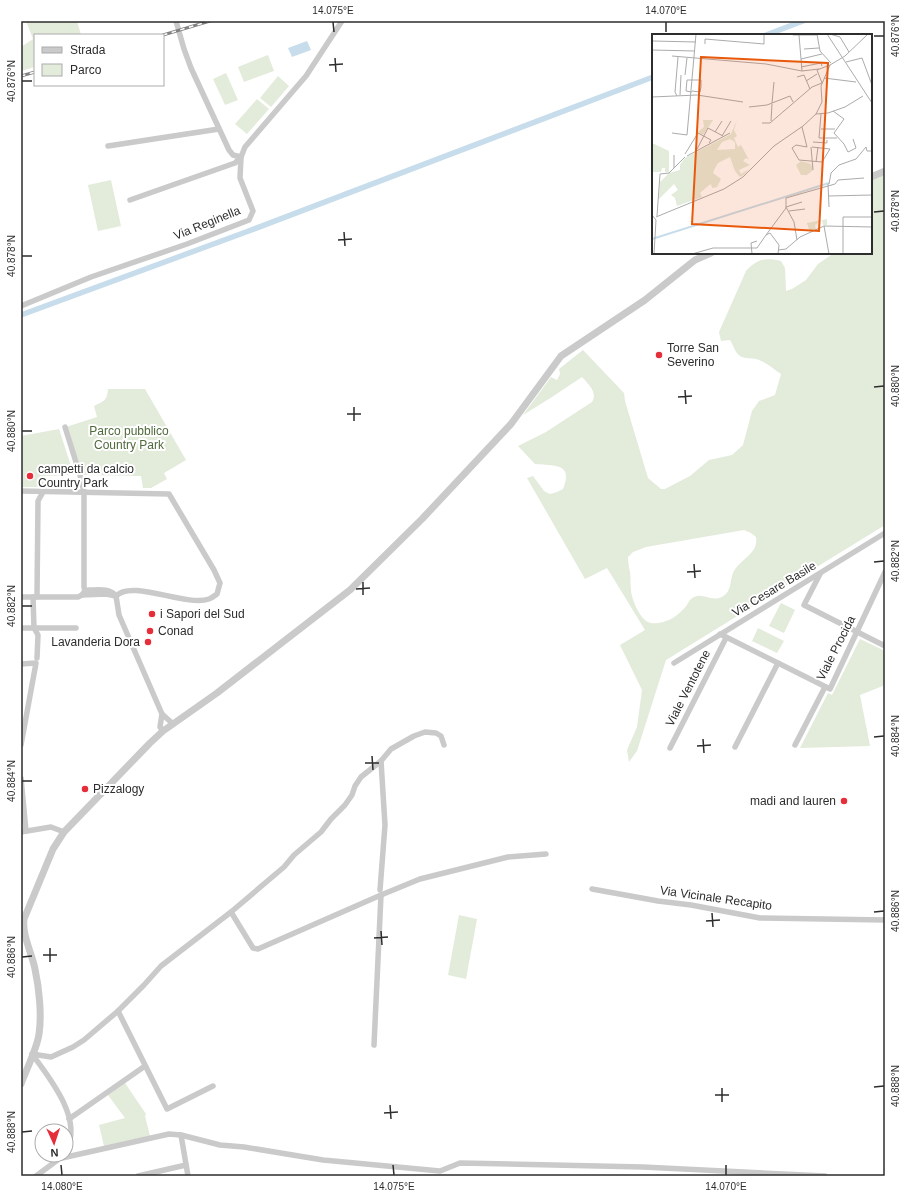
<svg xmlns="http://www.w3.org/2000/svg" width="906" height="1197" font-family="Arial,sans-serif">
<rect width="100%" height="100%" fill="#fff"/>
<g fill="#e3ebdb" fill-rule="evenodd">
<path d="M26,21H77L81,35H35V67L21,71V47L33,39Z"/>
<path d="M268,55L274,71L244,82L238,67Z"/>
<path d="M226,73L238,100L225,105L213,79Z"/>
<path d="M278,76L289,86L271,107L260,98Z"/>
<path d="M257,99L269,109L247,134L235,124Z"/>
<path d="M885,173V525L666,660L637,751L629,762L627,750L637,727L642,690L620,645L645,630L607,568L585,579L527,478L533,476L544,491L550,494L557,492L563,489C574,462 553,466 535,464L518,446L546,432L592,402C598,392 588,384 582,377L552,397L523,415L551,377L557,380L560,374L559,369L583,350L624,393L625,401L648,478L661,489H665L690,476L709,460L732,455L743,445L752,411L759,401L775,395L781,374C772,368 766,362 756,359C751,358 744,359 740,356C735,353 733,344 730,340L721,341L719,332L746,271C757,259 766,257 781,261L785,268L786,291L792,289L806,280L818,264L834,253H871V179ZM744,530L751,533L756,537C759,553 742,558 734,571C729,580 733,594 719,598C710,601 699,590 690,600C689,601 688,603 687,605C683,610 677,616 671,619C665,622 654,625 648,622C640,619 631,598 631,590C630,584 631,578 630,572C629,567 628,563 628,557L633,552L646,547Z"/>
<path d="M111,180L121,226L98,231L88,185Z"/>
<path d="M108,389H145L186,460L164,473L167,479L151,488H143L141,476L83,475L66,427L97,417L94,406C104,401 107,401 108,389Z"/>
<path d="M59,429L74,475L45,476L43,487H21V436Z"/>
<path d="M781,603L795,610L784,633L769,626Z"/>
<path d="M758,628L784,641L777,653L752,641Z"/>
<path d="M860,639L885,651V685L860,695L870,746L800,748L828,693L832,695Z"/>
<path d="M459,915L477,919L466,979L448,975Z"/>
<path d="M125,1083L146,1114L145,1116L150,1136L104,1146L99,1125L125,1118L108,1095Z"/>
</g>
<path fill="#c7ddeb" d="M307,41L311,50L292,57L288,48Z"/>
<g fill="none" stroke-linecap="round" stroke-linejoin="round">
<g stroke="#c7ddeb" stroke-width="5.5">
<path d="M766,35L803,21"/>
<path d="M21,315L246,232L653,77"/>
</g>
<g stroke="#cacaca" stroke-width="5.5">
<path d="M176,21L184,49L191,68L229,150L233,155L241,157"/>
<path d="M108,146L219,129"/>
<path d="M130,200L235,163L241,157"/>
<path d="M21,306L91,277L187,244L249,220L253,211L240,178L241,157L245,147L306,76L342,21"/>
<path d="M65,427L80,475L84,492V587L85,591"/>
<path d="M21,491L169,494L214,570L220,583L217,594C214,596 212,598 209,599C185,607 132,579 116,596L119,615L162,714L173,724"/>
<path d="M820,574L804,605L885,646"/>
<path d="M89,590C98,590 110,588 116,596L106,594L82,595L85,591Z"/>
<path d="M21,597H78L82,595"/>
<path d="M33,597L34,628L38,635L37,658"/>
<path d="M37,597L38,501L43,492"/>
<path d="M21,628H76"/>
<path d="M720,634L830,689L885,572"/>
<path d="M674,663L885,533"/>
<path d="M21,664L36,663L21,745"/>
<path d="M162,714L160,727L163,731"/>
<path d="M795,745L825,687"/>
<path d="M735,747L778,663"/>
<path d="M670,748L726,638"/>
<path d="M21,778L26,831"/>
<path d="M21,832L51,827L64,832"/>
<path d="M592,889L658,901L691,905L760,918L885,920"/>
<path d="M380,890L385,825L381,761"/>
<path d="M231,912L253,948L258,949L381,895L420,879L508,857L546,854"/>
<path d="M118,1011L167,1109L213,1086"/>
<path d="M374,1045L381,895"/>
<path d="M32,1054L51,1057L73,1047L84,1040L118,1011L144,985L161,966L231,912L284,867L294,855L321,832L331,819L345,805L352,795L355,786L361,777L381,761L391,749L414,736L425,732L436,733L441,736L444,745"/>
<path d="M32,1054C49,1077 84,1120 66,1150"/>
<path d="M69,1119L145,1066"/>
<path d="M181,1135L188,1176"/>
<path d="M62,1158L169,1134L181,1135L220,1145L244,1147L323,1160L440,1171L460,1163L643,1167L825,1176"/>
<path d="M36,1176L63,1156"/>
<path d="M138,1176L186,1165"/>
</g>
<g stroke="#cacaca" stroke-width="7">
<path d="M871,177L885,171"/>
<path d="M21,1084C26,1070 37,1049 39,1034C42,1015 39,988 35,969C32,953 22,936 24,919L53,849L64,832L150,743L163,731L217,693L350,590L422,519L511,424L561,356L645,300L695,260L711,253"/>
</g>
<defs>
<g id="rail">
<path d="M163,35L210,21"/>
<path d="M21,76L35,72"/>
</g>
</defs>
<use href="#rail" stroke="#828282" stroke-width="3"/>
<use href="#rail" stroke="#fff" stroke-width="1.5" stroke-dasharray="4.5" stroke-linecap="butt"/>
</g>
<path fill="none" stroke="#2d2d2d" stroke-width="1.5" d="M333,22L334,32M666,22V32M874,36H884M335,58L336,72M329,65L343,64M22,81H32M874,212L884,211M344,232L345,246M338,240L352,239M22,256H32M874,387L884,386M685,390L686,404M678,397L692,396M354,407V421M347,414H361M22,431H32M874,562L884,561M694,564L695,578M687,572L701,571M363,582V595M356,589L370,588M22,606H32M874,737L884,736M703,739L704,753M697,746L711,745M372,756L373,770M365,763H379M22,781H32M874,912L884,911M712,913L713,927M706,921L720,920M381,931L382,945M374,938L388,937M50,948V962M43,955H57M22,957L32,956M874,1087L884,1086M722,1088V1102M715,1095H729M390,1105L391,1119M384,1113L398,1112M22,1132L32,1131M61,1165L62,1175M393,1165L394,1175M726,1165V1175"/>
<g fill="#e52e3a" stroke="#fff" stroke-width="1.5">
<circle cx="659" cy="355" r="4"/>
<circle cx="30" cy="476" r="4"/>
<circle cx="152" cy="614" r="4"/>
<circle cx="150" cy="631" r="4"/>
<circle cx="148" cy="642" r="4"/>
<circle cx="85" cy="789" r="4"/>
<circle cx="844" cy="801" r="4"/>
</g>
<g text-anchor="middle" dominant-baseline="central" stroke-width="4" stroke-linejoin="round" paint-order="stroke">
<g font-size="12" fill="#2d2d2d" stroke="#fff">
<text transform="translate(207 223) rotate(-22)">Via Reginella</text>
<text transform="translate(774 589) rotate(-31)">Via Cesare Basile</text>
<text transform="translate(836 648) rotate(-63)">Viale Procida</text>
<text transform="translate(688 688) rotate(-63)">Viale Ventotene</text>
<text transform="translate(716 898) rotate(8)">Via Vicinale Recapito</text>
</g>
<g font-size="12" fill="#2d2d2d" stroke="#fff" text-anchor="start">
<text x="667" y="348">Torre San<tspan x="667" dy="14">Severino</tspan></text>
<text x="38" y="469">campetti da calcio<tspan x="38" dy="14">Country Park</tspan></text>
<text x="160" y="614">i Sapori del Sud</text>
<text x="158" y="631">Conad</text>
<text x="140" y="642" text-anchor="end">Lavanderia Dora</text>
<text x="93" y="789">Pizzalogy</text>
<text x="836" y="801" text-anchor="end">madi and lauren</text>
</g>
<g font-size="12" fill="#50693b" stroke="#fff">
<text x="129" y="431">Parco pubblico<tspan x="129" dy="14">Country Park</tspan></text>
</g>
</g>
<g transform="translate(652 34)">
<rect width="220" height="220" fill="#fff"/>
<path d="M51,86H61L51,101L46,98L52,93ZM85,86L82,96L85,102L82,104L86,113L89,111L97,126L94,124L91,127L98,131L87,136L89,140L97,135L92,141L88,143L83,137L78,123L66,129L62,136L61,139L69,145L65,153L60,154L59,150L56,152L48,159L50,163L25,172L23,164L19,161L26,156L22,150L7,165L8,148L17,139L28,136V131L33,124L79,100ZM78,105L83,108V115L65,116L70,108ZM0,109L17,117V138H13V134H10L9,138H0ZM149,127L159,130L161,136L155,141H149L144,131ZM175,185V191H171L170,186L163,191L164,196L158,199L155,189Z" fill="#e3ebdb" fill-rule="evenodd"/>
<path fill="none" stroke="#c7ddeb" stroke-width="2" d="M0,205L177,149"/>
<path fill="none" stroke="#ababab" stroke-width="1" d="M165,0L168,17L179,29M175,0L220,69M178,0L188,3L197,18M141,1H165M147,1L150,37M1,7L44,8M53,10V5L112,10V0M152,15L167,14M0,16L43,17M20,22L114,30L150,37L167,35M149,25L170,20M194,28L210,24L220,51M149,33L169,29L170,32M33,41L35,24M145,43L152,41L158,55M172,44L204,48M154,47L165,40M40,57L48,58L49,53V46H41M40,58L34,57L35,46H41M28,61L29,41M25,62L23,58L26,23M0,63L45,61L91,68M120,69L122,48M97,73L115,71L138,62L141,68M181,77L192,85L182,99L192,110L196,118L204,114L201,105M164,80L176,79L193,73L211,62M169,80L167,104H185M119,87L120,70M110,89H118L160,53L170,49L165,36L178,31M150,93L155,113L144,111L140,114L147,126L170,128L178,115L160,113M169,95H183M63,98L70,87M20,99L35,101L44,0M70,102L79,87M161,108L175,109V106M159,113L161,136M44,117L56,94L71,102M33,120L46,99L59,106L57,109M22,121V134M35,122L78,99M164,128L166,113M176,150L177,173M177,150L179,139L187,131L204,125L214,113L215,117H220M176,162L220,161M137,177L153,175M0,181L4,186L2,220M5,182L8,140L17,139L33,123M4,183L72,155L91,143L122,112L151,92L164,80L170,68L169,52L178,31L193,22L216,0M172,192L177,220M114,201L134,174V164L183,150L186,146L212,144M145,206L142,188L134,173L150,168M126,216L134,215L148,203L172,192L220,193M40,220L61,214H105L114,201L118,199L127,211L126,220M100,220L99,209L105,207M191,220V183H220"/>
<path fill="#e8590c" fill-opacity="0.15" stroke="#e8590c" stroke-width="2" d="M49,23L176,29L167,197L40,190Z"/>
<rect width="220" height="220" fill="none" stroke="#2d2d2d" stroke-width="2"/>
</g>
<rect width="906" height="1197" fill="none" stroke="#ffffff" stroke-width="44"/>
<rect x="34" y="34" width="130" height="52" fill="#ffffff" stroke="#ababab"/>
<rect x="42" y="47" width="20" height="6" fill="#cacaca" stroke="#ababab"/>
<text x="70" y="54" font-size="12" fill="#2d2d2d">Strada</text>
<rect x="42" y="64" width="20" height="12" fill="#e3ebdb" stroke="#ababab"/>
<text x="70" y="74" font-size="12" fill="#2d2d2d">Parco</text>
<g transform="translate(54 1143) rotate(177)"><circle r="19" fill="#ffffff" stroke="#ababab"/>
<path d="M0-3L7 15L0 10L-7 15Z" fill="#e52e3a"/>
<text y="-6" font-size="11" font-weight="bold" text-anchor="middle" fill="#2d2d2d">N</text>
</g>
<rect x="22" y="22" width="862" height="1153" fill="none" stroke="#2d2d2d" stroke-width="1.5"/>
<g font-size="10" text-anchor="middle" fill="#2d2d2d">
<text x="333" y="14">14.075°E</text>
<text x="666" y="14">14.070°E</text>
<text transform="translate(895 36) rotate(-90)" y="4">40.876°N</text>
<text transform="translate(11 81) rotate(-90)" y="4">40.876°N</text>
<text transform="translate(895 211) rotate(-90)" y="4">40.878°N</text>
<text transform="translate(11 256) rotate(-90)" y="4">40.878°N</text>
<text transform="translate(895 386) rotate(-90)" y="4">40.880°N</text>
<text transform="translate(11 431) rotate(-90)" y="4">40.880°N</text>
<text transform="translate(895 561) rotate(-90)" y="4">40.882°N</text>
<text transform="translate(11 606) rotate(-90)" y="4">40.882°N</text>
<text transform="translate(895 736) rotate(-90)" y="4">40.884°N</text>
<text transform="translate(11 781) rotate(-90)" y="4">40.884°N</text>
<text transform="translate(895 911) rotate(-90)" y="4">40.886°N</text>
<text transform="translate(11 957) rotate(-90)" y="4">40.886°N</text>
<text transform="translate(895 1086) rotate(-90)" y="4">40.888°N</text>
<text transform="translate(11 1132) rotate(-90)" y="4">40.888°N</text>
<text x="62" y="1190">14.080°E</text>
<text x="394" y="1190">14.075°E</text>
<text x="726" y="1190">14.070°E</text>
</g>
</svg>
